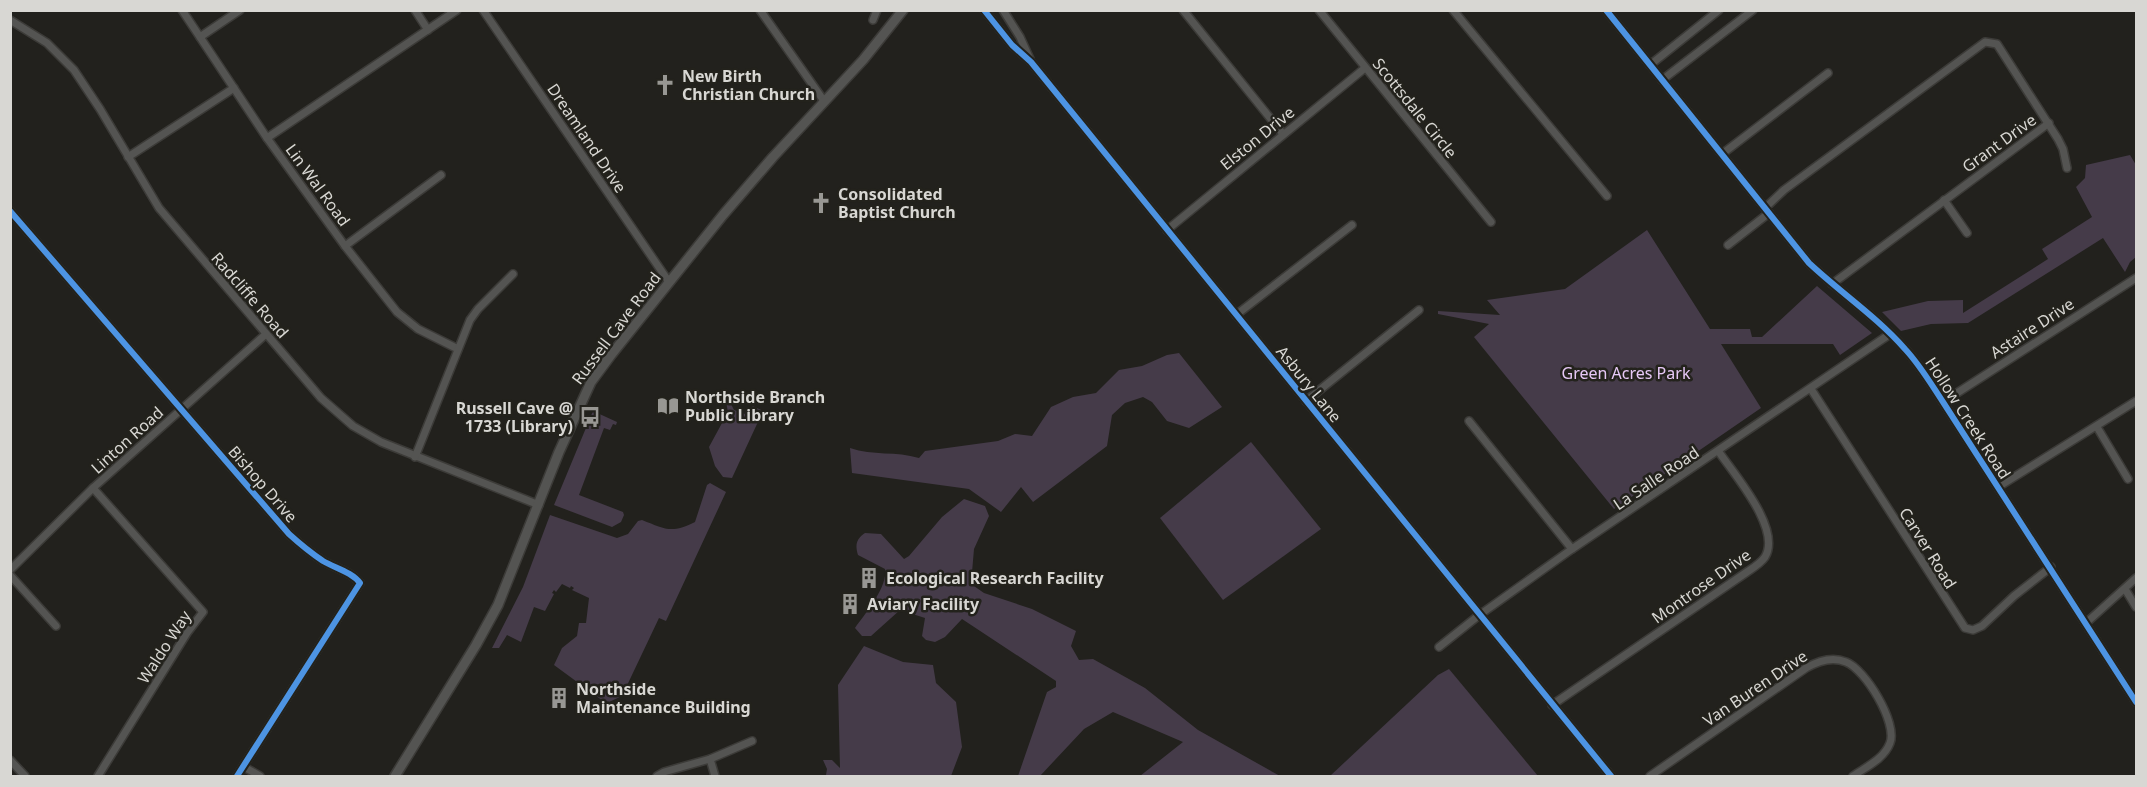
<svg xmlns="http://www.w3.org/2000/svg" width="2147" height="787" font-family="'Noto Sans',sans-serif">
<rect width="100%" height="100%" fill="#22211d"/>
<g fill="#453b49">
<path d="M2130,155L2136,165V257L2130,262L2125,272L2103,238L1968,323L1931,324L1901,331L1882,312L1928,301L1963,300V313L2048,259L2042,249L2092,217L2076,187L2085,178L2086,165Z"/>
<path d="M1647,230L1710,329H1750L1752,337H1762L1817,286L1872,333L1840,355L1833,344H1721L1761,408L1614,509L1474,337L1489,324L1438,314V311L1500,315L1487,300L1565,289Z"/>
<path d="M1179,353L1222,407L1189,428L1167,421L1152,402L1143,397L1125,403L1112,415L1107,446L1033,502L1021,487L1001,512L969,489L852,473L850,448C873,456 896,451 919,458L925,451L998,441L1015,434L1032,436L1051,407L1073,397L1096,393L1119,370L1142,366L1167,355Z"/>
<path d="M728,398L734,410L745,414L753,406L763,411L732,478L723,477L715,466L709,447L728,412L726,402Z"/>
<path d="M593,411L617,422L616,425L613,424L610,430L604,428L579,495L623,512L624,515L621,522L612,527L554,505Z"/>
<path d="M1251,442L1321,529L1223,600L1160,518Z"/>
<path d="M710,483L726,492L666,621L659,618L622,696L609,702L603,701L554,665L562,648L577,636L579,623H586L589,598L572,590L574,588L571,586L570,588L562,584L556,592L554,590L552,593L554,594L545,611L534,607L521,642L507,635L499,648H492L523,587L550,515L617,538L628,534L638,521L642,520C665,529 671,534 695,522L707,485Z"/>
<path d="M964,499L985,506L989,516L974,549L971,584L984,593L1032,609L1076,631L1071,646L1079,660L1093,659L1145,688L1198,730L1280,776H1140L1183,742L1113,712L1084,729L1040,776H1018L1047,692L1056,687V681L962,619L945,637L935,642L926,640L922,636L925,618L900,610L871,636H862L855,628C865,614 888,587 885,569L858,555C855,545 856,539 865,533L881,534L904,559L909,556L942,517Z"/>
<path d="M864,646L903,662L933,665L936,683L956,702L962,747L951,776L826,775L827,769L823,760H832L840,768L838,685Z"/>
<path d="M1449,669L1538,776H1330L1438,675Z"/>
</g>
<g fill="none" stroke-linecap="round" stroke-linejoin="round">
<defs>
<g id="minor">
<path d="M182,10L267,138L345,246L397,312L418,329L458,349"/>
<path d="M415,10L428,30"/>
<path d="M483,10L669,282"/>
<path d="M760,10L824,101"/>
<path d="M984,10L1012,45L1031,62L1611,776"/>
<path d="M1003,10L1020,37L1030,59"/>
<path d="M1183,10L1283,134"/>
<path d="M1319,10L1491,222"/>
<path d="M1453,10L1607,196"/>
<path d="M1606,10L1809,263C1841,293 1877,317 1905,349C1920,365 1931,384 1943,402L2136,702"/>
<path d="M10,20L47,43L74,70L100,109L159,208L321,398L353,426L381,442L539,505"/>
<path d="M873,20L877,10"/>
<path d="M200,37L240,10"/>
<path d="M1650,65L1719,10"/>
<path d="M1662,80L1753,10"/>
<path d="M267,138L457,10"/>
<path d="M1722,154L1828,73"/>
<path d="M128,157L234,88"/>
<path d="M1944,200L1967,233"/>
<path d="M1765,208L1784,190L1985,42L1997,44L2058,139L2063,149L2067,168"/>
<path d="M10,211L289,534C300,544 311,553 323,561C335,568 352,572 360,583L237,776"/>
<path d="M1167,230L1365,68"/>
<path d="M1728,245L1769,213"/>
<path d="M345,246L441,175"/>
<path d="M1832,284L2049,123"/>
<path d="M1236,315L1352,225"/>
<path d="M1811,389L1965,628L1973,630L1982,626L2014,596L2051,567"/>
<path d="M1306,401L1419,310"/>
<path d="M1943,402L2136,278"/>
<path d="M1469,421L1572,549"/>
<path d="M2097,427L2128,479"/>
<path d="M415,457L470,320L478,309L513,274"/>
<path d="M1998,487L2136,401"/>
<path d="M93,488L203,612L187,633L98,776"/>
<path d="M10,570L93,488L266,334"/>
<path d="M10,575L56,626"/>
<path d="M2125,589L2136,607"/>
<path d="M2086,623L2136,578"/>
<path d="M1439,647L1478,616L1572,549L1890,334"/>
<path d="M1552,705L1747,572C1753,568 1761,563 1765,557C1782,529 1734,474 1719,452"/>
<path d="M710,759L715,776"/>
<path d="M10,760L25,776"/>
<path d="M244,767L260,776"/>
<path d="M657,776L664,772L710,759L752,741"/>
<path d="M1650,776L1806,668C1818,661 1832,656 1846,662C1865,669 1898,723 1890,743C1884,759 1866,767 1853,776"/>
</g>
<path id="secondary" d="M395,776L476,645L498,605L559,452L591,382L611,355L723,215L773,157L863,60L903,10"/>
</defs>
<use href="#minor" stroke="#3c3b38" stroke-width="10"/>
<use href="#secondary" stroke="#3c3b38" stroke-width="12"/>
<use href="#minor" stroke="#545452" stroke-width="7"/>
<use href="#secondary" stroke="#545452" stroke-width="9"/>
<defs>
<g id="cycleway">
<path d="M984,10L1012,45L1031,62L1611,776"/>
<path d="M1606,10L1809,263C1841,293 1877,317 1905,349C1920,365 1931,384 1943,402L2136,702"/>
<path d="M10,211L289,534C300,544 311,553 323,561C335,568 352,572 360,583L237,776"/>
</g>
</defs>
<use href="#cycleway" stroke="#23221c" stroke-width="10"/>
<use href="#cycleway" stroke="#4d94e3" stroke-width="6"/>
</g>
<defs>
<symbol id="church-bare" viewBox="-9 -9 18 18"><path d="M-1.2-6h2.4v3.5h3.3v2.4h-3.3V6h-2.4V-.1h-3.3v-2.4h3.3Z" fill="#989793" stroke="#23221c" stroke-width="2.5" paint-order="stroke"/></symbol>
<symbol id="library-bare" viewBox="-9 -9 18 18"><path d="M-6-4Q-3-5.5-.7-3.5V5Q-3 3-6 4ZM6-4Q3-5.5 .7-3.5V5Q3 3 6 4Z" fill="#989793" stroke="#23221c" stroke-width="2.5" paint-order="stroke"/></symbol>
<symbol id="bus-bare" viewBox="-9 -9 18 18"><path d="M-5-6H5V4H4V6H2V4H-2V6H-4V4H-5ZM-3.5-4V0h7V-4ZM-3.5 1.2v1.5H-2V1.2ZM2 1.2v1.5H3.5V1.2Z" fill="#989793" stroke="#23221c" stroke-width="2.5" paint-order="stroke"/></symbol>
<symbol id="building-bare" viewBox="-9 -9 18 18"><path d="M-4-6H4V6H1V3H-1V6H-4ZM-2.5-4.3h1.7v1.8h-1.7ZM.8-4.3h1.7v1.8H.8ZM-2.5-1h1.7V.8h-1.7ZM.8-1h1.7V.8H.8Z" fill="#989793" stroke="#23221c" stroke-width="2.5" paint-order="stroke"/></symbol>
</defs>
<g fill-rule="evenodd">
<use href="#church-bare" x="650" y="70" width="30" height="30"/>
<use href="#church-bare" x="806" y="188" width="30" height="30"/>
<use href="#library-bare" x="653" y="391" width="30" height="30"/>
<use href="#bus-bare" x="575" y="402" width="30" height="30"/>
<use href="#building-bare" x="854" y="563" width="30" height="30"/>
<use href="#building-bare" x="835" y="589" width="30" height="30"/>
<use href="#building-bare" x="544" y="683" width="30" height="30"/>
</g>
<g text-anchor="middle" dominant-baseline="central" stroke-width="5" stroke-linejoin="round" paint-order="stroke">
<g font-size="16" font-weight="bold" fill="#d8d7d3" stroke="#23221c" text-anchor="start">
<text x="682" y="76">New Birth<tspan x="682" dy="18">Christian Church</tspan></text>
<text x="838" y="194">Consolidated<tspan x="838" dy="18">Baptist Church</tspan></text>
<text x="685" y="397">Northside Branch<tspan x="685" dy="18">Public Library</tspan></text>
<text x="573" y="408" text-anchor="end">Russell Cave @<tspan x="573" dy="18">1733 (Library)</tspan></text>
<text x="886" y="578">Ecological Research Facility</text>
<text x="867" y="604">Aviary Facility</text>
<text x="576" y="689">Northside<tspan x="576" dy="18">Maintenance Building</tspan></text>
</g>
<g font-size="16" fill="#d8d7d3" stroke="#23221c">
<text transform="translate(1415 108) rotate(51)">Scottsdale Circle</text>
<text transform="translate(587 138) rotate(56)">Dreamland Drive</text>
<text transform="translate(1257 138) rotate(-39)">Elston Drive</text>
<text transform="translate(1999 143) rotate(-36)">Grant Drive</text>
<text transform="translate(318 185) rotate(54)">Lin Wal Road</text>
<text transform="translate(250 295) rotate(49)">Radcliffe Road</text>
<text transform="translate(616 328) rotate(-53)">Russell Cave Road</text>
<text transform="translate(2032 328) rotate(-33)">Astaire Drive</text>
<text transform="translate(1309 384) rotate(51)">Asbury Lane</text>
<text transform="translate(1968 418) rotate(57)">Hollow Creek Road</text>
<text transform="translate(127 440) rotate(-42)">Linton Road</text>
<text transform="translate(1656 478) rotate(-34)">La Salle Road</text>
<text transform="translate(263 484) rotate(49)">Bishop Drive</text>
<text transform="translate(1928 548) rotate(58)">Carver Road</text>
<text transform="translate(1701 586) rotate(-35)">Montrose Drive</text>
<text transform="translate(164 647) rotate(-57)">Waldo Way</text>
<text transform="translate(1755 688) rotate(-34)">Van Buren Drive</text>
</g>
<g font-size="16" fill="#e6c8f6" stroke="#23221c">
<text x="1626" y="373">Green Acres Park</text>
</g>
</g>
<rect width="2147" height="787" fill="none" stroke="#d8d7d3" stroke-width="24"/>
</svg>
